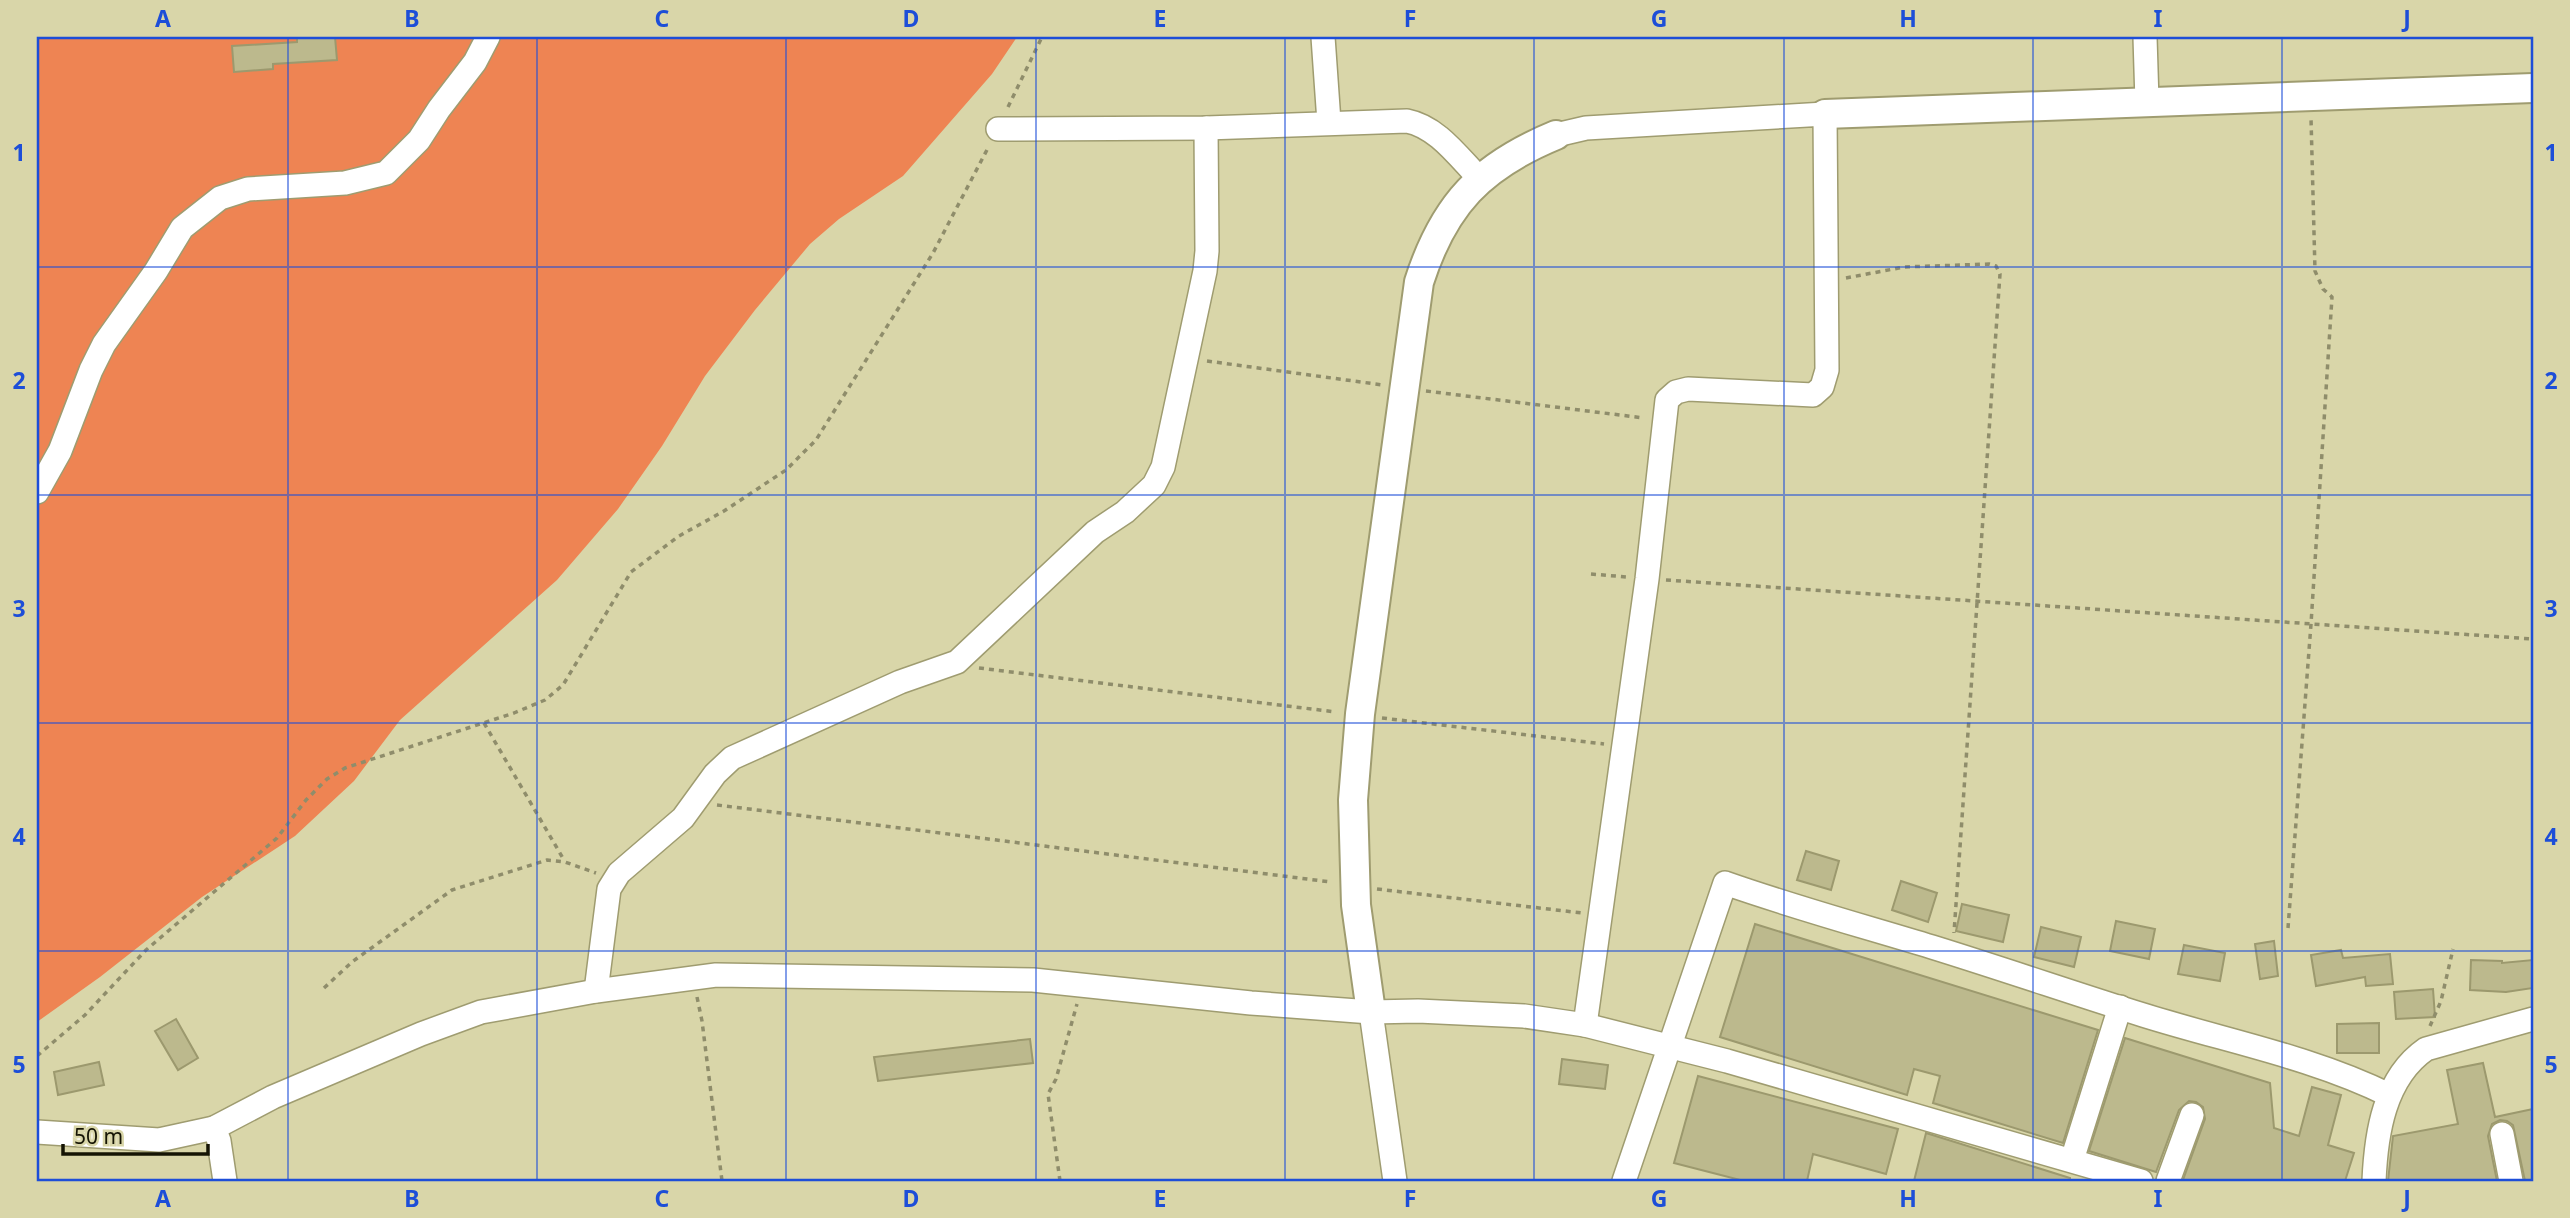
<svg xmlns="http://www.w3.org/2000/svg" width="2570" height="1218" font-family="'Noto Sans',sans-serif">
<rect width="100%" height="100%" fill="#d9d6a9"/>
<path fill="#ee8453" d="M37,37H1017L992,74L903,176L839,219L810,244L755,310L705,376L662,446L618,509L557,580L400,720L354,781L295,836L202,897L100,977L37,1022Z"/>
<g fill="#bcb98d" stroke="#9c996e" stroke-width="2">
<path d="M297,37H335L337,60L273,64V69L234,72L232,46L297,42Z"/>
<path d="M1806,851L1839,861L1831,890L1797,880Z"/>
<path d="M1901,881L1937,893L1928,922L1892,910Z"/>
<path d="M1962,904L2009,915L2003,942L1956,931Z"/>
<path d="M2116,921L2155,929L2149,959L2110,951Z"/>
<path d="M1755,924L2098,1030L2063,1143L1933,1103L1940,1076L1914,1069L1907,1095L1720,1037Z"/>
<path d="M2041,927L2081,937L2074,967L2034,957Z"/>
<path d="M2274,941L2278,976L2260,979L2255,944Z"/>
<path d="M2184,945L2225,953L2220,981L2178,974Z"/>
<path d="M2341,950L2343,958L2390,954L2393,984L2366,986L2365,977L2316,986L2311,955Z"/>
<path d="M2471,960L2502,961V963L2533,960V988L2506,992L2470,990Z"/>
<path d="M2433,989L2435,1017L2396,1019L2394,992Z"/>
<path d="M176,1019L198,1058L178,1070L155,1031Z"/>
<path d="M2379,1023V1053H2337V1024Z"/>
<path d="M2125,1038L2270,1083L2274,1128L2299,1136L2312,1087L2341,1095L2328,1145L2354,1153L2345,1181L2183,1180L2205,1119L2203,1107L2196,1102L2189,1101L2179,1110L2156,1172L2089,1151Z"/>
<path d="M1030,1039L1033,1063L878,1081L874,1057Z"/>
<path d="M1562,1059L1608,1065L1605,1089L1559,1084Z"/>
<path d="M99,1062L104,1085L58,1095L54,1072Z"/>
<path d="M2483,1063L2495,1117L2533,1109V1181H2525L2513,1125L2507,1121L2500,1120L2492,1124L2488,1136L2497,1181H2388L2393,1136L2458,1124L2447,1070Z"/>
<path d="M1698,1076L1898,1129L1886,1174L1813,1154L1807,1181H1744L1674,1163Z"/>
<path d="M1926,1133L2070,1178V1181H1914Z"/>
</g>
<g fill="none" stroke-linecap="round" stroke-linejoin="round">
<defs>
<g id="minor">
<path d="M1323,37L1329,122"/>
<path d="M2145,37L2147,102"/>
<path d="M998,129L1206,128L1407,121C1438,127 1459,158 1481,180"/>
<path d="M1556,135L1586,128L1825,114L1827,370L1822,387L1813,395L1688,389L1676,392L1667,400L1647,579L1585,1025"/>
<path d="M37,492L60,451L91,370L104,344L156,271L182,228L220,198L248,189L345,183L386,173L419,140L439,109L475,62L488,37"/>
<path d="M596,991L609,889L619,873L683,818L715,774L732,758L900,682L957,662L1095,532L1125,512L1154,485L1163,467L1205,271L1207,251L1206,128"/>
<path d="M1371,1012L1395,1181"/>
<path d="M214,1128L219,1141L225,1181"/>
<path d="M37,1132L159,1140L214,1128L273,1097L421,1034L481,1012L596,991L716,975L1033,980L1251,1003L1371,1012L1418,1011L1524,1016L1585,1025L1727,1061L2141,1181"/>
<path d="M2502,1134L2511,1181"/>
<path d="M2072,1160L2120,1007"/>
<path d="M1624,1181L1725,883C1793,907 1863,926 1932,947C2003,969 2073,993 2143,1015C2226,1041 2312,1057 2389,1095"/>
<path d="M2168,1181L2192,1115"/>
<path d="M2374,1181C2376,1134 2384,1078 2426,1049L2533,1019"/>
</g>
<g id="tertiary">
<path d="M1825,114L2533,88"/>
<path d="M1371,1012L1356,905L1353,800L1360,714L1419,282C1444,204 1481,166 1556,135"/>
</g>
</defs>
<use href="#minor" stroke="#9f9c70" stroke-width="26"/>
<use href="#tertiary" stroke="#9f9c70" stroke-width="32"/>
<g stroke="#8f8d6b" stroke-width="3.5" stroke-dasharray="5 5" stroke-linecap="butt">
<path d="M1008,107L1042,37"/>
<path d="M1846,278L1904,267L1989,264L1996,266L2000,274L1954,933"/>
<path d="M1207,361L1383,385"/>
<path d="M1426,391L1644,418"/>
<path d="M1591,574L1627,577"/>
<path d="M1666,580L2533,639"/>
<path d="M979,668L1336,712"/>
<path d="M1382,718L1604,744"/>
<path d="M484,723L564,860"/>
<path d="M717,805L1331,882"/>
<path d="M1377,889L1582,913"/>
<path d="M2288,928L2311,624L2332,297L2323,289L2315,271L2311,118"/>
<path d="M324,988L352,962L452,890L547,860L565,862L596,873"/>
<path d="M697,997L702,1021L722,1181"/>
<path d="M2430,1026L2441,1001L2453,949"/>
<path d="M37,1056L85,1015L146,950L277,838L306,800L327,779L345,768L514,713L545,700L563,685L631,572L679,536L724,511L786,470L816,440L933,253L989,146"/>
<path d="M1060,1181L1048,1094L1056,1079L1077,1004"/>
</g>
<use href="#minor" stroke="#fff" stroke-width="23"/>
<use href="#tertiary" stroke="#fff" stroke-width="28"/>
</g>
<path fill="none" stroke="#1d4ed8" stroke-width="2" stroke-opacity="0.55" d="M288,37V1181M537,37V1181M786,37V1181M1036,37V1181M1285,37V1181M1534,37V1181M1784,37V1181M2033,37V1181M2282,37V1181M37,267H2533M37,495H2533M37,723H2533M37,951H2533"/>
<rect width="2570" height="1218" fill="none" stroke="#d9d6a9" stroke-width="77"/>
<path d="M63 1144v10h145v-10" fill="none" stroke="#151404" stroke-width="3.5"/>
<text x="74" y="1144" font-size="21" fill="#151404" stroke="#d9d6a9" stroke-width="5" paint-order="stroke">50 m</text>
<rect x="38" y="38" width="2494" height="1142" fill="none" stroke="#1d4ed8" stroke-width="2.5"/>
<g font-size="23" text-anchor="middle" font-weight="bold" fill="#1d4ed8">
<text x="163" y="27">A</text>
<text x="412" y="27">B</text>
<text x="662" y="27">C</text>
<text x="911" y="27">D</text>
<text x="1160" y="27">E</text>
<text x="1410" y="27">F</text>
<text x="1659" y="27">G</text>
<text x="1908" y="27">H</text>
<text x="2158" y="27">I</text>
<text x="2407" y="27">J</text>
<text x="19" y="161">1</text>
<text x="2551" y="161">1</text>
<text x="19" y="389">2</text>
<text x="2551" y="389">2</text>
<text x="19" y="617">3</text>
<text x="2551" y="617">3</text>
<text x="19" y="845">4</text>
<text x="2551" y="845">4</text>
<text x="19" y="1073">5</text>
<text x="2551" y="1073">5</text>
<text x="163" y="1207">A</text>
<text x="412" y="1207">B</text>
<text x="662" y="1207">C</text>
<text x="911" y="1207">D</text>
<text x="1160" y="1207">E</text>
<text x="1410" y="1207">F</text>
<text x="1659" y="1207">G</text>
<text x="1908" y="1207">H</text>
<text x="2158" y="1207">I</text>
<text x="2407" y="1207">J</text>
</g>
</svg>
